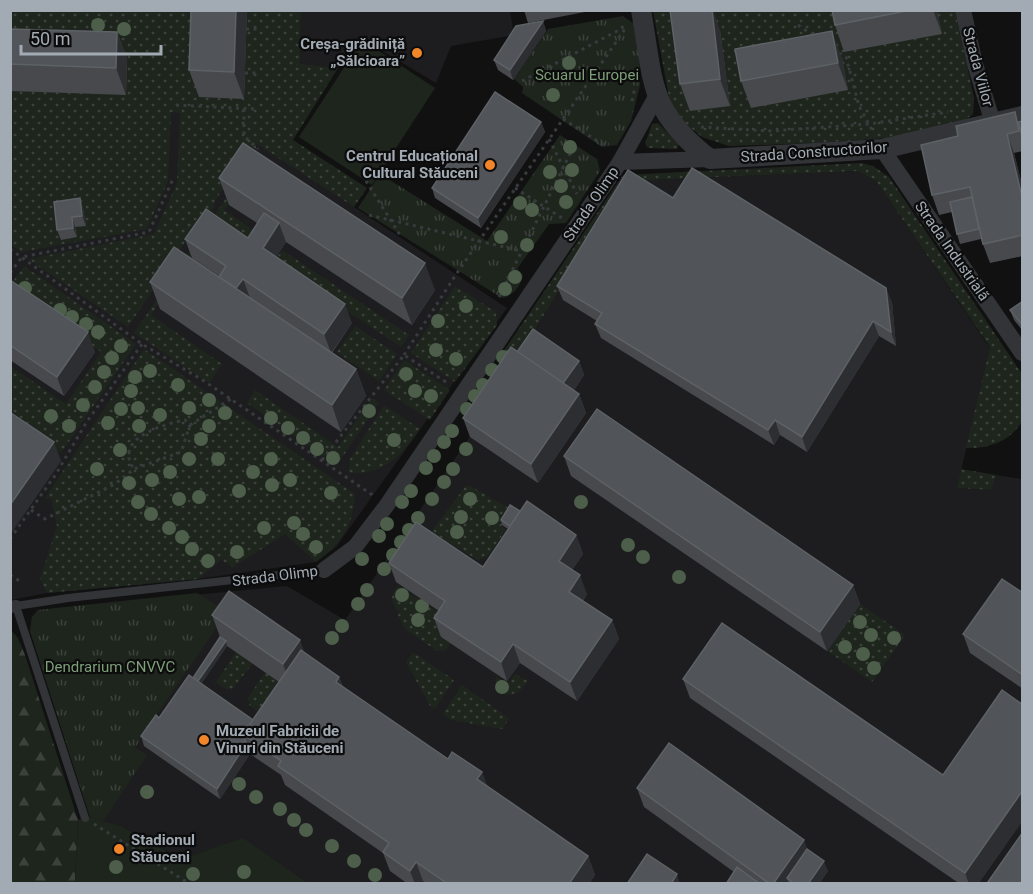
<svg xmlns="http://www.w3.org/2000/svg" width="1033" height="894" font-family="Roboto,sans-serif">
<defs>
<pattern id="grass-dots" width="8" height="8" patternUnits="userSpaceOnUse" patternTransform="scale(1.5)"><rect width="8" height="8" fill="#1e251d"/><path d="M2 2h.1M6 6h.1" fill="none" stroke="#3c423b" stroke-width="1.8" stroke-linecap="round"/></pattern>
<pattern id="forest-firs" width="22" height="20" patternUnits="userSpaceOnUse" patternTransform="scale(1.5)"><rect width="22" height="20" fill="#1e251d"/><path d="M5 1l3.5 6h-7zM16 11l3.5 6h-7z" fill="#3c423b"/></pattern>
<pattern id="park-tufts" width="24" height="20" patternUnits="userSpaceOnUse" patternTransform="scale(1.5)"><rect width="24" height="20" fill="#1e251d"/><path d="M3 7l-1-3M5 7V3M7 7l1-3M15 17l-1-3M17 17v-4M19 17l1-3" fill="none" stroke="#3c423b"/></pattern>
</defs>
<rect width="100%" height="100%" fill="#111112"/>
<g fill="#1d1d1f">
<path d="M301,11H510L514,35L451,46L436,83L359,37L338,68L300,65Z"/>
<path d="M11,106L180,112L255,150L257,143L507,308L336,547L316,562L198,579L47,593L11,600Z"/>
<path d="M857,171L876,181L990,348L957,488L990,490L996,475L1022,479V883H308L243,839L181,859L121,826L90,817L30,631L32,617L38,610L287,586L345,620L518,366L532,343L537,326L628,181Z"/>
</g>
<g fill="url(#grass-dots)">
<path d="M10,11H301L300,64L338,68L293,140L367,188L354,207L257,144L255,151L240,162L215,201L214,207L199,221L128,327L28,259L154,234L177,183L180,113L171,112L168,181L147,229L22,252L10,244Z"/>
<path d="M653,11H955L974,98L973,114L965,120L887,138L818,143L729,146L702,137L678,118L670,102Z"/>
<path d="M658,123L679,145L677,149L648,148L645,144L652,124Z"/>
<path d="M257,153L255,164L224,210L265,238L254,254L212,225L151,315L222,364L209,383L134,333Z"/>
<path d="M862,163L873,166L889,177L1022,374L1021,423C1009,442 988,449 966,448L990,347L876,181L857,171L628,181L537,326L532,343L518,366L503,352L623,175Z"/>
<path d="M282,250L409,335L401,347L274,262Z"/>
<path d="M24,266L136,344L61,453L13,422L11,425L10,366L66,404L101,352L11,290V284Z"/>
<path d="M455,286L496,312L497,325L455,382L411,353Z"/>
<path d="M355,326L397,354L379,381L337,352Z"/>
<path d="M144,349L355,494C353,526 342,543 316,562L285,534L233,567L221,560L198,579L47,593L40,579L57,526L51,499L45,498Z"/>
<path d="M404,360L450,390L430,420L384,390Z"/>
<path d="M255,390L338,447L372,398L379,403L337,465L247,403Z"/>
<path d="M384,405L420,429C402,455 384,475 349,473L350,459Z"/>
<path d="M961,469L996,475L991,490L957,488Z"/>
<path d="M469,485L512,510L501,526L506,530L488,556L478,560L431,532L465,487Z"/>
<path d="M398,586L450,620L440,637L450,644L446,650L437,651L405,629L398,615L400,612C391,605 389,595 398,586Z"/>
<path d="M860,604L905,635L872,682L827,651Z"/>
<path d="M236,652L252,664L232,690L229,688L227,690L216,682Z"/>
<path d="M413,652L454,680L435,709L430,706L406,662Z"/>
<path d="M267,670L269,675L284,686L263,715L249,705L250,702L247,699Z"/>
<path d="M515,674L528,681L518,693L507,695L496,690V676L508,684Z"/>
<path d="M462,685L509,718L503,729L451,720L443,714Z"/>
</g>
<path fill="url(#forest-firs)" d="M11,630L18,638L25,655L78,820L75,883H11Z"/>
<g fill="url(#park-tufts)">
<path d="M623,16L634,24L639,41L640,85L631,121L617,145L602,147L522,93L523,87L514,79L548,29Z"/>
<path d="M560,135L597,159L600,171L566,223L549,224L517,269L523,275C521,286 513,296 502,298L358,208L380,174L487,241Z"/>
<path d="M197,593L227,612L142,736L135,748L147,755L103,821L90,817L30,631L32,617L38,610Z"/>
</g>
<g fill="#1e251d">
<path d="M362,40L435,88L372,185L299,137Z"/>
<path d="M90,817L121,826L181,859L243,838L308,883L75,884L78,820Z"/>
</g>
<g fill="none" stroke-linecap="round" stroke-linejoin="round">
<g stroke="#383b3e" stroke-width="3" stroke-dasharray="3 4.5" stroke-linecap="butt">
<path d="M798,25L814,36"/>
<path d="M246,29H257"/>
<path d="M839,53L846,57L859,106L872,130"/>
<path d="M245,73H256"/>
<path d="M522,81L621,29L625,24"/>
<path d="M632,101L635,87"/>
<path d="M176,105L254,109"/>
<path d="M244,109V136L258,149"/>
<path d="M563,119L602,144H609"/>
<path d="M701,127L771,131L869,124L948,112"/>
<path d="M549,139L577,194"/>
<path d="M366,181L400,235"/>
<path d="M515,188L562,218"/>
<path d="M369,215L521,251"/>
<path d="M10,249L142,344L204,381L374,496"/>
<path d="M10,273L22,257L149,232L173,179"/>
<path d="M499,297L575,144"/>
<path d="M404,355L455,276L625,29"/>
<path d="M190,425L231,399"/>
<path d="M322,460L404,355L449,384"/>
<path d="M31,510L45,519L115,484L134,469L181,452L190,425L185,420C165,424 112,438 134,469"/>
<path d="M10,539L56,474L86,423L142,344"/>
<path d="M10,575L21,582"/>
<path d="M94,824L190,884"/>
</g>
<path stroke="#323437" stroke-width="8" d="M85,818L16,606L68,598L324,570"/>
<path stroke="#323437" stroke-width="12" d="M10,607L16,606"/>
<g stroke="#323437" stroke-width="16">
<path d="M963,10L975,64L993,123"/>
<path d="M882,149L1022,353"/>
<path d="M620,162L710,159"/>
<path d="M324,570L355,547L387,505L620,162L656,97"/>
</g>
<path stroke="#323437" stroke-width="20" d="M641,10C654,83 648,111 710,159L882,149L1022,116"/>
</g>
<g fill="#4d5f4b">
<circle cx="98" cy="25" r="7"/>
<circle cx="124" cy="29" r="7"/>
<circle cx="569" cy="63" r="7"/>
<circle cx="553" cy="95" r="7"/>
<circle cx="570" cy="147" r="7"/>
<circle cx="572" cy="170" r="7"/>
<circle cx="550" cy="172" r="7"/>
<circle cx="561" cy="186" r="7"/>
<circle cx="566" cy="202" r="7"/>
<circle cx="520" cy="203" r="7"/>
<circle cx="532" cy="210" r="7"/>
<circle cx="501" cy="237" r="7"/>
<circle cx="527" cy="245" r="7"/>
<circle cx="515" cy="277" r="7"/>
<circle cx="25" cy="288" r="7"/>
<circle cx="505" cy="289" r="7"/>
<circle cx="466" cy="306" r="7"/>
<circle cx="60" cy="310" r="7"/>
<circle cx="72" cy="317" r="7"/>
<circle cx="438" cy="321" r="7"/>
<circle cx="86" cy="324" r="7"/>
<circle cx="98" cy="332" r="7"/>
<circle cx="121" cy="346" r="7"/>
<circle cx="436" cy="350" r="7"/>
<circle cx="503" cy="357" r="7"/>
<circle cx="112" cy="358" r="7"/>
<circle cx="456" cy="359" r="7"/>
<circle cx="492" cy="370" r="7"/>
<circle cx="150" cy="371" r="7"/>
<circle cx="104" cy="372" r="7"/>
<circle cx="406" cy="374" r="7"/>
<circle cx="135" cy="377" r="7"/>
<circle cx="178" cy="385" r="7"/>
<circle cx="483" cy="385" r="7"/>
<circle cx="95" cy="387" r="7"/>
<circle cx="131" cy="391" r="7"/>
<circle cx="415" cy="391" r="7"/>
<circle cx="431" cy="396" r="7"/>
<circle cx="475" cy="396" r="7"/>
<circle cx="209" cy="400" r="7"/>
<circle cx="83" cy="405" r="7"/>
<circle cx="138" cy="408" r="7"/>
<circle cx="189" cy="408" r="7"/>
<circle cx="121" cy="409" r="7"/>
<circle cx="467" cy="409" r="7"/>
<circle cx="369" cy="411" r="7"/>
<circle cx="225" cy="413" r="7"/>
<circle cx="160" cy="415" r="7"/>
<circle cx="51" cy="416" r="7"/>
<circle cx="271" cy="418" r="7"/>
<circle cx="108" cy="423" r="7"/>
<circle cx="69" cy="426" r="7"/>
<circle cx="139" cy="426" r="7"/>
<circle cx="209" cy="426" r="7"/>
<circle cx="288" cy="428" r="7"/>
<circle cx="452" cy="431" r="7"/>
<circle cx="303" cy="438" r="7"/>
<circle cx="201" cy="439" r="7"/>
<circle cx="394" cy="440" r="7"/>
<circle cx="444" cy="442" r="7"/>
<circle cx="317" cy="449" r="7"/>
<circle cx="466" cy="449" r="7"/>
<circle cx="120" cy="450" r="7"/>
<circle cx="434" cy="456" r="7"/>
<circle cx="333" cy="458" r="7"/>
<circle cx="189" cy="459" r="7"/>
<circle cx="218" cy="459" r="7"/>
<circle cx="271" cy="459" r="7"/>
<circle cx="426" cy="468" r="7"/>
<circle cx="97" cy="469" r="7"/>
<circle cx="453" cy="469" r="7"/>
<circle cx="170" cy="472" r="7"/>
<circle cx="253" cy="472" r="7"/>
<circle cx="152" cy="480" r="7"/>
<circle cx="290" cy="480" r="7"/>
<circle cx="444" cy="482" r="7"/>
<circle cx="129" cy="483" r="7"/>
<circle cx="272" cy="485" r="7"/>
<circle cx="239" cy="491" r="7"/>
<circle cx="411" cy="491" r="7"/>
<circle cx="331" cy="493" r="7"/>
<circle cx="199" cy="497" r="7"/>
<circle cx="179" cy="499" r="7"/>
<circle cx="432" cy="499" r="7"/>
<circle cx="470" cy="499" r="7"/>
<circle cx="138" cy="502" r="7"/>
<circle cx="402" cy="502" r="7"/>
<circle cx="581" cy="502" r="7"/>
<circle cx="151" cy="514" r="7"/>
<circle cx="461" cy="517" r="7"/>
<circle cx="418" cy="518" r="7"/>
<circle cx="492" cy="518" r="7"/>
<circle cx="294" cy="523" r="7"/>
<circle cx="387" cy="524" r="7"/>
<circle cx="169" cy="528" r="7"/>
<circle cx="264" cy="528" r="7"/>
<circle cx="409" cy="530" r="7"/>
<circle cx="457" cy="532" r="7"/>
<circle cx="303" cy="534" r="7"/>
<circle cx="379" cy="536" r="7"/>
<circle cx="182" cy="537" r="7"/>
<circle cx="401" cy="542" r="7"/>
<circle cx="628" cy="545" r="7"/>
<circle cx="316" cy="547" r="7"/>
<circle cx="192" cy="549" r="7"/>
<circle cx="237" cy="552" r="7"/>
<circle cx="393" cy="555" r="7"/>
<circle cx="643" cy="557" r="7"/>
<circle cx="362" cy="559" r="7"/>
<circle cx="208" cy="561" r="7"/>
<circle cx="384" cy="569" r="7"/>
<circle cx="679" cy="577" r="7"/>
<circle cx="367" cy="590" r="7"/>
<circle cx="402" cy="595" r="7"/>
<circle cx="358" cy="604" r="7"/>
<circle cx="422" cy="606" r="7"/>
<circle cx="418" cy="620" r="7"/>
<circle cx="860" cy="622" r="7"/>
<circle cx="342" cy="626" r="7"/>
<circle cx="871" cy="635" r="7"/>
<circle cx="332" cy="638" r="7"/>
<circle cx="894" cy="638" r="7"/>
<circle cx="845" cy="647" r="7"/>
<circle cx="863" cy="654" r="7"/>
<circle cx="874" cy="668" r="7"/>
<circle cx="502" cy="687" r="7"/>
<circle cx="239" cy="784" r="7"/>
<circle cx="147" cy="792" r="7"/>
<circle cx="256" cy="797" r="7"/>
<circle cx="280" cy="809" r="7"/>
<circle cx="294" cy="820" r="7"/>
<circle cx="306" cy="830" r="7"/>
<circle cx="332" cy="846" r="7"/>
<circle cx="354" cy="861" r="7"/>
<circle cx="116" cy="867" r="7"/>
<circle cx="244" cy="872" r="7"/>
<circle cx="193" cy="874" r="7"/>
<circle cx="375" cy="875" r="7"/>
</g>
<g fill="#47494d" fill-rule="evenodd">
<path d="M191,10H247L244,99L199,97L189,70Z"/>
<path d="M524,10H595L528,23Z"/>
<path d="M832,10H937L942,34L844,52L835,25Z"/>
<path d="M543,21L546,31L513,80L498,70L494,60Z"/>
<path d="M10,29L117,32L127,59L126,95L10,91Z"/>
<path d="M720,30L730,106L690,111L680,84Z"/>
<path d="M842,58L848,90L751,108L741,81Z"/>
<path d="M1023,121V151L1014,153L1023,189V256L990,263L981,239L960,244L957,234L952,212L939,215L932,195L1018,122Z"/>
<path d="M541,122L545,132L481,228L435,198L432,188Z"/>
<path d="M219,178L435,290L412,325L286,242L276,257L352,323L332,353L356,369L366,396L341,432L160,309L150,282L219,276L192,258L185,239L248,238L257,223L229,205Z"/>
<path d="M80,198L83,208L86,226L75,227L77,237L61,240L57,230Z"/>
<path d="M673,198L892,302L896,346L879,336L807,452L780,435L774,445L601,338L595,324L597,321L563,300L557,286Z"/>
<path d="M10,280L95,352L64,396L10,360Z"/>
<path d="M1023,301V331L1014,320L1010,310Z"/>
<path d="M517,352L579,361L584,375L574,390L579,394L586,413L538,483L470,437L463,418Z"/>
<path d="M564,456L853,585L860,604L827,651L571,476Z"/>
<path d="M520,511L576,535L583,554L572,570L587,594L583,601L612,620L619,639L577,701L520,663L507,681L441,637L434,618L439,611L396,582L389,563L483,567L508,529L502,525L501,520Z"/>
<path d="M1023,593V689L970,653L963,634Z"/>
<path d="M212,615L304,653L339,677L343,687L448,759L482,772L487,786L588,856L595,875L589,884H427L423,881L421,884H408L390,871L383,853L285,785L281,775L250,754L220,799L144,746L141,736L159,718L193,678L220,637ZM227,646L279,682L253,720L201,684Z"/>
<path d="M683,679L943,775L1023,705V820L978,884H960L690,698Z"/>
<path d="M637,788L807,849L828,871L819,884H726L734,872L644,807Z"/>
</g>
<g fill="#2d2e31">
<path d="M236,10H247L244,99L234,72Z"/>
<path d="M712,10H713L720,30L730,106L720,79Z"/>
<path d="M933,10H937L942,34Z"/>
<path d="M543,21L546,31L513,80L510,70Z"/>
<path d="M832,31L842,58L848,90L838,63Z"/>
<path d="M117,32L127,59L126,95L116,68Z"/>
<path d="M541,122L545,132L481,228L478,218Z"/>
<path d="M1007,134L1014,153L1023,189V201Z"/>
<path d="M80,198L83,208L86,226L82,216Z"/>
<path d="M72,217L75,227L77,237L73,228Z"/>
<path d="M279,223L286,242L270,267L263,248Z"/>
<path d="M425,263L435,290L412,325L402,298Z"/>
<path d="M243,279L250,298L233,292Z"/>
<path d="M886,288L892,302L896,346L891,332Z"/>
<path d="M345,304L352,323L331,353L324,334Z"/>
<path d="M873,321L879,336L807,452L802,437Z"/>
<path d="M88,332L95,352L64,396L57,377Z"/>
<path d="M579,361L584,375L567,400L562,386Z"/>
<path d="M356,369L366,396L341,432L332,405Z"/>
<path d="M579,394L586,413L538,483L531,464Z"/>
<path d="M775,420L780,435L774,445L768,430Z"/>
<path d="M54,442L61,461L10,535V505Z"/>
<path d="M576,535L583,554L565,580L559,561Z"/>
<path d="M580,575L587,594L576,611L569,592Z"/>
<path d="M853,585L860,604L827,651L820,632Z"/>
<path d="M612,620L619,639L577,701L570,682Z"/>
<path d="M300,640L310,667L293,691L283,664Z"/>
<path d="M226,641L227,646L198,689L196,684Z"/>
<path d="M513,644L520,663L507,681L501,662Z"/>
<path d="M339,677L346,696L336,682Z"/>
<path d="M246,744L250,754L220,799L217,789Z"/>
<path d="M482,772L489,791L477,779Z"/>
<path d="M1023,790V820L978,884H969L965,873Z"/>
<path d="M804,840L811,859L787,878L789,884H773Z"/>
<path d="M588,856L595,875L589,884H569Z"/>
<path d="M824,861L828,871L819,884H808Z"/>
<path d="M416,862L423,881L421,884H415L410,871Z"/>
<path d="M677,874L680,884H671Z"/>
</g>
<g fill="#515458" stroke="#5d6266" stroke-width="1.5">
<path d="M191,10H236L234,72L189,70Z"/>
<path d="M670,10H712L720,79L680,84Z"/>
<path d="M832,10H911L835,25Z"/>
<path d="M543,21L510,70L494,60L516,26Z"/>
<path d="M10,29L117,32L116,68L10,64Z"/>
<path d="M832,31L838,63L741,81L735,49Z"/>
<path d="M495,92L541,122L478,218L432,188Z"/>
<path d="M1015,112L1019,131L1007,134L1023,201V235L983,244L970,187L932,195L921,145L958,136L956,126Z"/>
<path d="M1023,121V139L1018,122Z"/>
<path d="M243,143L425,263L402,298L219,178Z"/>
<path d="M692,168L886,288L891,332L873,321L802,437L775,420L768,430L595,324L602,313L557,286L628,170L673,198Z"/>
<path d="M972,197L979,229L957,234L950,202Z"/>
<path d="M80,198L82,216L72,217L73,228L57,230L54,202Z"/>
<path d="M206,209L248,238L264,213L279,223L263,248L345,304L324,334L243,279L236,288L219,277L226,266L185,239Z"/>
<path d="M174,247L356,369L332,405L150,282Z"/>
<path d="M10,280L88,332L57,377L10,345Z"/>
<path d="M1023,301V326L1010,310Z"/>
<path d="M533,329L579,361L563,383L517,352Z"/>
<path d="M511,347L579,394L531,464L463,418Z"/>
<path d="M597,409L853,585L820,632L564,456Z"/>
<path d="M11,413L54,442L10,505V414Z"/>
<path d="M527,501L576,535L559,561L580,575L569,592L612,620L570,682L513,644L501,662L434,618L445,601L389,563L416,522L483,567Z"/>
<path d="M510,505L520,511L510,526L501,520Z"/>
<path d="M1002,579L1023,593V675L963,634Z"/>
<path d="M229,591L300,640L283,664L212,615Z"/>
<path d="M722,623L943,775L1002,690L1023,705V790L965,873L683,679Z"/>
<path d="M220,637L226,641L198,681L193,678Z"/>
<path d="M301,650L339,677L336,682L448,759L452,752L482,772L477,779L588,856L569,884H448L416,862L410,871L383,852L389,843L278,766L281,761L243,734Z"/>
<path d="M189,675L253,720L243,734L246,744L217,789L141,736L156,715L159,718Z"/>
<path d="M669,743L804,840L773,884H770L637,788Z"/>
<path d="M1023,832V884H990L988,882Z"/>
<path d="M807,849L824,861L808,884H795L787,878Z"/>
<path d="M647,854L677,874L671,884H627Z"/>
<path d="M737,867L760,884H726Z"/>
</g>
<g fill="#f1852a" stroke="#0c0c0d" stroke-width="2">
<circle cx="417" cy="53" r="6"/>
<circle cx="490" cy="165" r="6"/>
<circle cx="204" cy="740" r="6"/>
<circle cx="119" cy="849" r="6"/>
</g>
<g text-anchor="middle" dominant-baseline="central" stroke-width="4.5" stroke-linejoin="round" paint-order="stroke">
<g font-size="15" font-weight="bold" fill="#a2abb3" stroke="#0c0c0d" text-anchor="end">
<text x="405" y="44">Creșa-grădiniță<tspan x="405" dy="17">„Sălcioara”</tspan></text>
<text x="478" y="156">Centrul Educațional<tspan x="478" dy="17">Cultural Stăuceni</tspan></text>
<text x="216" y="731" text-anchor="start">Muzeul Fabricii de<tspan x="216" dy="17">Vinuri din Stăuceni</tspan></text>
<text x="131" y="840" text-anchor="start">Stadionul<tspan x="131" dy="17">Stăuceni</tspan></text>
</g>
<g font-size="15" fill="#a2abb3" stroke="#0c0c0d">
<text transform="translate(978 67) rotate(75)">Strada Viilor</text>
<text transform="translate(814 152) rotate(-4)">Strada Constructorilor</text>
<text transform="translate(591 204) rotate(-56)">Strada Olimp</text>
<text transform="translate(952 251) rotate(55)">Strada Industrială</text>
<text transform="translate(275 576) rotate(-7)">Strada Olimp</text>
</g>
<g font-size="15" fill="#7e9e79" stroke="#0c0c0d">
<text x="587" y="75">Scuarul Europei</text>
<text x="110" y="667">Dendrarium CNVVC</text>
</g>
</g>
<rect width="1033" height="894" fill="none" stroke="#a2abb3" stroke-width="24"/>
<path d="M21 45v9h140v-9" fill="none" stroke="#a2abb3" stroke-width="3"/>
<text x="30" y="45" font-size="18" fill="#a2abb3" stroke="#0c0c0d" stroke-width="4.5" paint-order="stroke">50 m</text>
</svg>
